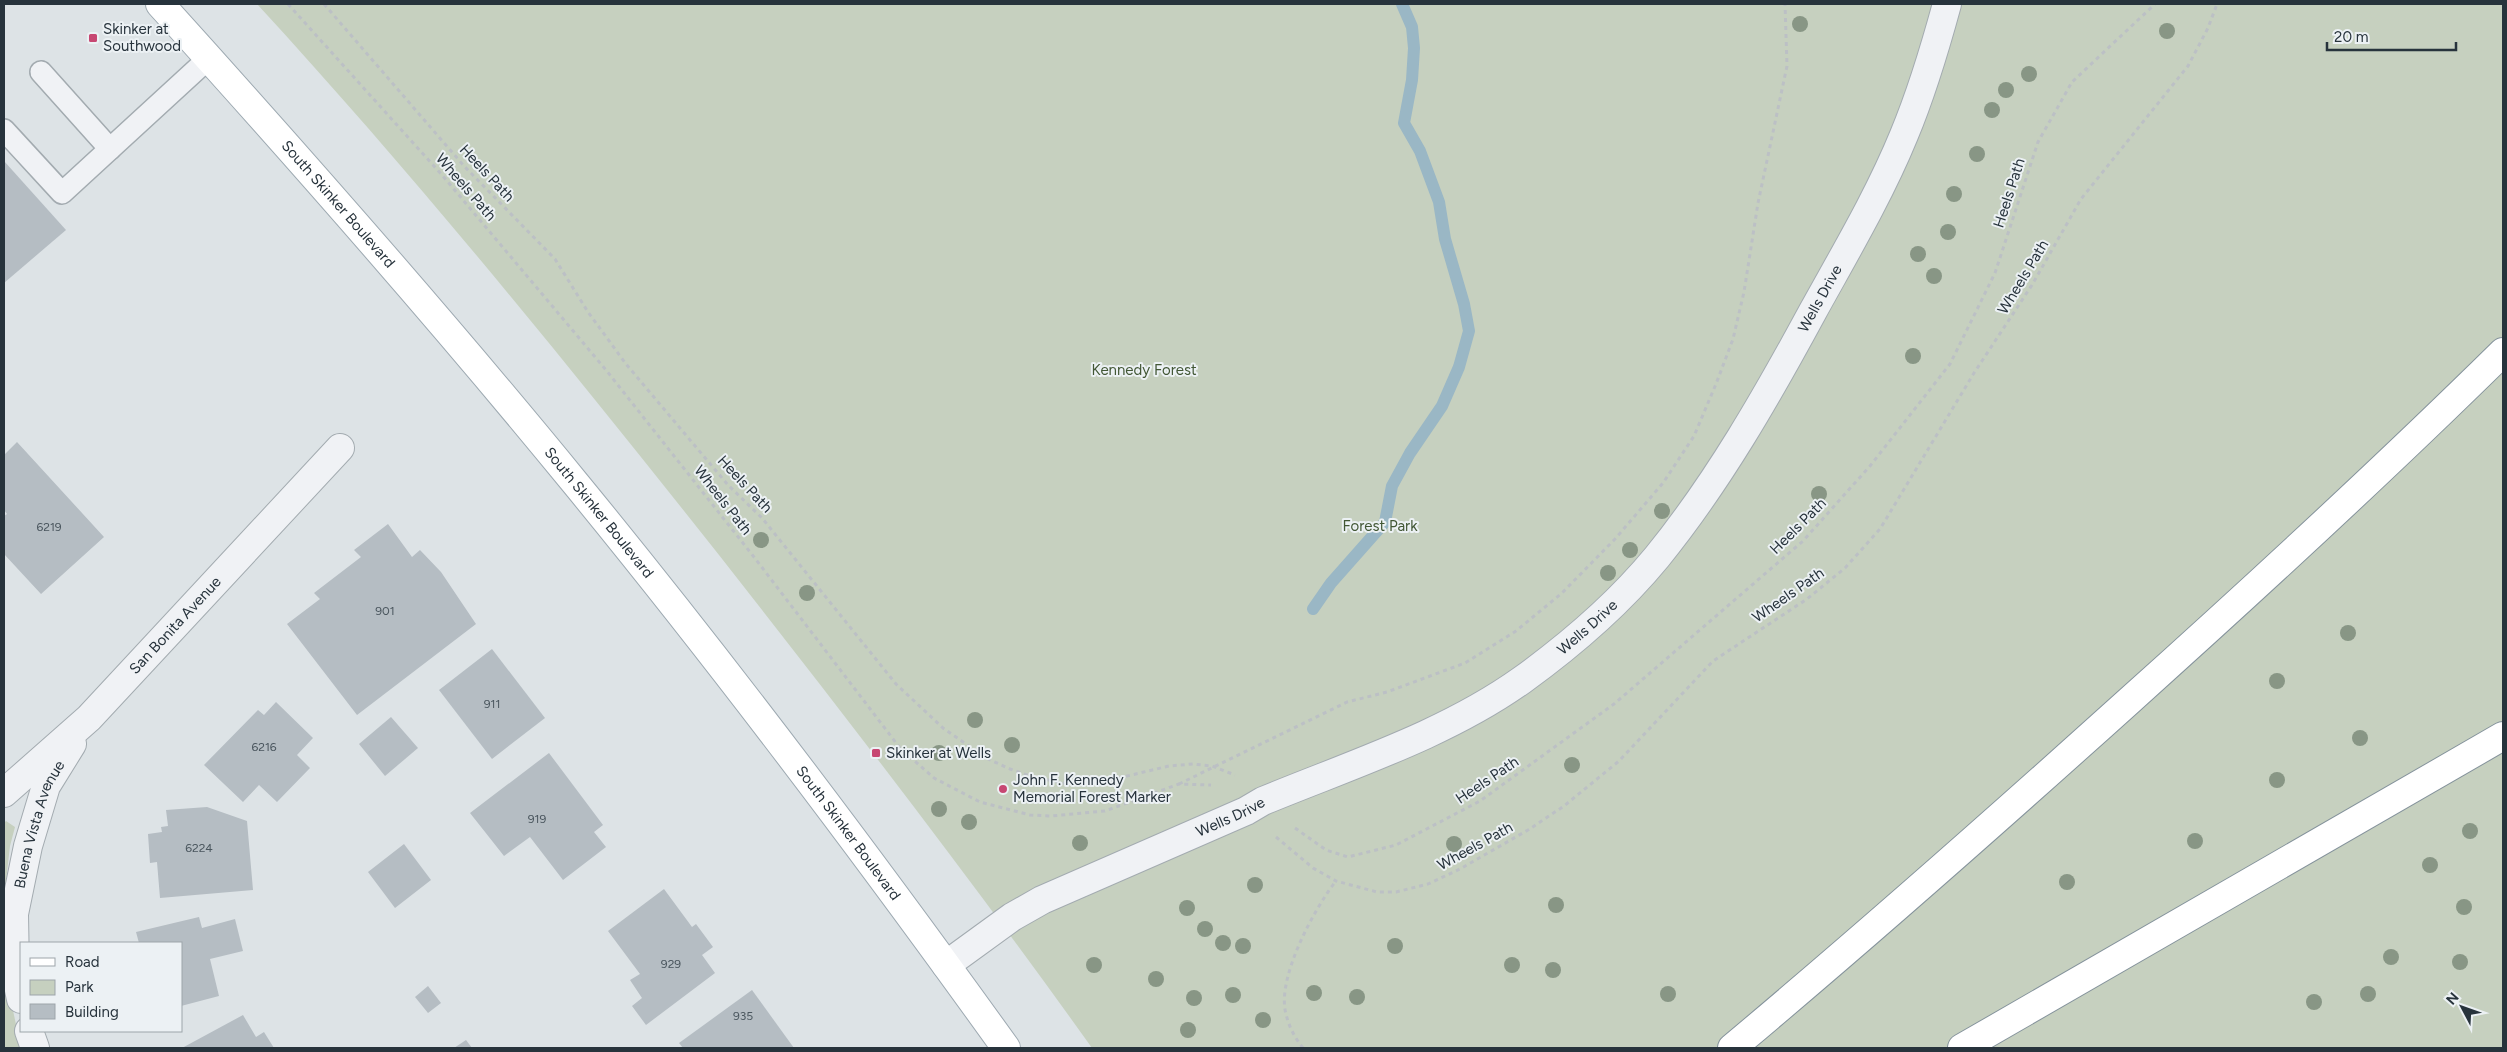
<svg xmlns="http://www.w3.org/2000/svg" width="2507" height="1052" font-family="Figtree,sans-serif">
<rect width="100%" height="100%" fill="#dde3e6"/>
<g fill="#c6d0bf">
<path d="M257,4H2503V1048H1092C972,880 846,717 719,555C570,367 419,180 257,4Z"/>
<path d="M6,821L15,827L10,846L4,898V823Z"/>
<path d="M4,968L21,1048H4Z"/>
</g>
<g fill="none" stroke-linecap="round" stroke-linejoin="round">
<path stroke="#9ab7c5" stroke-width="12" d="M1313,609L1331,583L1385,522L1392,486L1410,453L1442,406L1459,367L1469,331L1464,304L1445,239L1439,202L1420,151L1404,123L1412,80L1414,48L1412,27L1402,4"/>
</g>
<g fill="#b5bdc3">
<path d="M4,161L66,230L4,283Z"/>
<path d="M17,442L104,537L41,594L4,554V516L7,514L4,510V455Z"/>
<path d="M388,524L412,557L420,550L441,572L476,624L357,715L287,624L320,599L314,593L361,557L354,550Z"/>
<path d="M492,649L545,718L492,759L439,690Z"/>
<path d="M276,702L313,738L297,755L310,768L277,802L259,785L243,802L204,765L258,710L264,715Z"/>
<path d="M391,717L418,748L385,776L359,744Z"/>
<path d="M549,753L603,825L594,832L606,847L563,880L530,837L504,856L470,813Z"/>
<path d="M207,807L247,821L253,890L160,898L157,862L150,863L148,834L162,832L161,827L168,826L166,810Z"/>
<path d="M404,844L431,880L395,908L368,872Z"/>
<path d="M664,889L692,927L696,924L713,947L702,955L715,973L646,1025L632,1006L642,998L630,980L640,974L608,931Z"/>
<path d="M199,917L202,928L235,919L243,951L210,959L219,996L181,1006V943H139L136,932Z"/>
<path d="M428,986L441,1003L428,1013L415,997Z"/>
<path d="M752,990L794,1048H683L679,1043Z"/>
<path d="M243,1015L256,1037L264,1032L274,1048H182Z"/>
<path d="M466,1040L472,1048H454Z"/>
</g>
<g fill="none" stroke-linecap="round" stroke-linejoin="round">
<defs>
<g id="lane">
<path d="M41,72L110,149"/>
<path d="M4,130L62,193L209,58"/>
</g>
<g id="street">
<path id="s1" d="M4,793L89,718L340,448"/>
<path id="s2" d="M946,965L1012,917L1042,900L1246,811L1263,801C1350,765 1445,735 1522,680C1569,646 1620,602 1657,557C1718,482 1767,396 1813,311C1845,253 1879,196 1904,135C1922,92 1935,48 1947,4"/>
<path id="s3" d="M21,999L15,971L14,914L28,846L46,786L72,744"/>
<path d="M29,1031L35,1048"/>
</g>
<g id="primary">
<path id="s4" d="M160,4C302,161 442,320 576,484C726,667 868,856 1006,1048"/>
</g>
<g id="highway">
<path d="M1732,1048C1867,935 1998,819 2129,701C2256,587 2381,472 2503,352"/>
<path d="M1962,1048L2503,736"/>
</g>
</defs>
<use href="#lane" stroke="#a3abb0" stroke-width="24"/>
<use href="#street" stroke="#a3abb0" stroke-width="30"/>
<use href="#primary" stroke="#9da9b1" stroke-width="30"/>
<use href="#highway" stroke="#85939c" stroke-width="30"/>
<g stroke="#bcc0c5" stroke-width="3" stroke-dasharray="4 4" stroke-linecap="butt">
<path d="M288,4L442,175L606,370L754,557L900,748L934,778L980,802L1030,815L1051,816L1105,811L1179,784L1211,785"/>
<path d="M324,4L464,166L555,259L588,312L626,364L728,485L762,518L896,684L943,728L986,758L1010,769L1033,777L1068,784L1102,782L1169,766L1193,764L1212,766L1235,775"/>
<path d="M1179,784L1347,702L1387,692L1465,663L1516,631L1562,593L1615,539L1663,483L1694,436L1716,384L1733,339L1744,292L1758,203L1787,66L1785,4"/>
<path d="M1295,828L1326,850L1348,857L1396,845L1480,801L1614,704L1803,541L1870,466L1950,364L1995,273L2038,142L2072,82L2155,4"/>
<path d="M1276,837L1313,868L1336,881L1377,892H1396L1428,884L1460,869L1528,830L1564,806L1619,761L1713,661L1807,599L1845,568L1880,529L1974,373L2032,285L2081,199L2188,66L2208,28L2217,4"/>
<path d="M1303,1048C1295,1038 1289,1027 1286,1014C1276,979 1314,909 1336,881"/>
</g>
<use href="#lane" stroke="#f0f2f5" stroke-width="21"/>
<use href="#street" stroke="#f0f2f5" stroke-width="28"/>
<use href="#primary" stroke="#fff" stroke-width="28"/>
<use href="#highway" stroke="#fff" stroke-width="28"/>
</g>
<g fill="#889685">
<circle cx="1800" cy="24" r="8"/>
<circle cx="2167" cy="31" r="8"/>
<circle cx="2029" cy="74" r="8"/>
<circle cx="2006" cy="90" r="8"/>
<circle cx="1992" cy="110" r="8"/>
<circle cx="1977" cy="154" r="8"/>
<circle cx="1954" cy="194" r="8"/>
<circle cx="1948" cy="232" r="8"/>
<circle cx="1918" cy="254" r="8"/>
<circle cx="1934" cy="276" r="8"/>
<circle cx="1913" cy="356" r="8"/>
<circle cx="1819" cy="494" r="8"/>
<circle cx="1662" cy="511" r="8"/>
<circle cx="761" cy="540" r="8"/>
<circle cx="1630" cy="550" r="8"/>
<circle cx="1608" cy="573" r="8"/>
<circle cx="807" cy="593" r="8"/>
<circle cx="2348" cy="633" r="8"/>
<circle cx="2277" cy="681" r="8"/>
<circle cx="975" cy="720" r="8"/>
<circle cx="2360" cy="738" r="8"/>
<circle cx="1012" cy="745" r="8"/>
<circle cx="939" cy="753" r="8"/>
<circle cx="1572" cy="765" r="8"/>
<circle cx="2277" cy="780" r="8"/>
<circle cx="939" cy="809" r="8"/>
<circle cx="969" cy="822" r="8"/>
<circle cx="2470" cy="831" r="8"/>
<circle cx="2195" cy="841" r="8"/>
<circle cx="1080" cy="843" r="8"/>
<circle cx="1454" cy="844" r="8"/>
<circle cx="2430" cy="865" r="8"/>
<circle cx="2067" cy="882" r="8"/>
<circle cx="1255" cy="885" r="8"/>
<circle cx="1556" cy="905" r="8"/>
<circle cx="2464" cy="907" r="8"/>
<circle cx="1187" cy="908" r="8"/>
<circle cx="1205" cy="929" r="8"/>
<circle cx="1223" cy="943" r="8"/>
<circle cx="1243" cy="946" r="8"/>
<circle cx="1395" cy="946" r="8"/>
<circle cx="2391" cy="957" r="8"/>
<circle cx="2460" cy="962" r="8"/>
<circle cx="1094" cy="965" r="8"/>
<circle cx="1512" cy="965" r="8"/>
<circle cx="1553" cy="970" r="8"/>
<circle cx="1156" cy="979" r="8"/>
<circle cx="1314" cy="993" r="8"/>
<circle cx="1668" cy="994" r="8"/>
<circle cx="2368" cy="994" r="8"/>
<circle cx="1233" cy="995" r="8"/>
<circle cx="1357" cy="997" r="8"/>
<circle cx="1194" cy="998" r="8"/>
<circle cx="2314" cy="1002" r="8"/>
<circle cx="1263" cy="1020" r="8"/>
<circle cx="1188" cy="1030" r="8"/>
</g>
<g fill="#c74772" stroke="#ecf1f4" stroke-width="2">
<rect x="88" y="33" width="10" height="10" rx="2.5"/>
<rect x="871" y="748" width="10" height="10" rx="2.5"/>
<circle cx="1003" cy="789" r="5"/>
</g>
<g text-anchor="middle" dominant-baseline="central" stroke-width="4" stroke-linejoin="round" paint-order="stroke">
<g font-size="12" fill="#4a565e">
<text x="49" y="527">6219</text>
<text x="385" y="611">901</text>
<text x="492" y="704">911</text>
<text x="264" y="747">6216</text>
<text x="537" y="819">919</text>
<text x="199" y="848">6224</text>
<text x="671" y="964">929</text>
<text x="743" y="1016">935</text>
</g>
<g font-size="15" fill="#27333c" stroke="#ecf1f4" text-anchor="start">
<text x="103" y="29">Skinker at<tspan x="103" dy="17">Southwood</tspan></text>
<text x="886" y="753">Skinker at Wells</text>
<text x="1013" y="780">John F. Kennedy<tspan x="1013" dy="17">Memorial Forest Marker</tspan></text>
</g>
<g font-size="15" fill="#27333c" stroke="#ecf1f4">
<text transform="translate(487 173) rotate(47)">Heels Path</text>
<text transform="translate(466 187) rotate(49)">Wheels Path</text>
<text transform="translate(2009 193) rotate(-72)">Heels Path</text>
<text stroke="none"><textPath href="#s4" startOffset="268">South Skinker Boulevard</textPath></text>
<text transform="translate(2023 277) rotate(-59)">Wheels Path</text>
<text stroke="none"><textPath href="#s2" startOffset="1134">Wells Drive</textPath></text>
<text transform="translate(745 484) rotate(47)">Heels Path</text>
<text transform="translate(723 500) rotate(52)">Wheels Path</text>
<text stroke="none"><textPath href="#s4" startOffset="672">South Skinker Boulevard</textPath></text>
<text transform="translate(1798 526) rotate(-45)">Heels Path</text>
<text transform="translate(1788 595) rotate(-35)">Wheels Path</text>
<text stroke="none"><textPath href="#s1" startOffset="240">San Bonita Avenue</textPath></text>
<text stroke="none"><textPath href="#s2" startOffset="729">Wells Drive</textPath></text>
<text transform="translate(1487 780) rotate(-34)">Heels Path</text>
<text stroke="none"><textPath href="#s2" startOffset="322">Wells Drive</textPath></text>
<text stroke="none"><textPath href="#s3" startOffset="179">Buena Vista Avenue</textPath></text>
<text stroke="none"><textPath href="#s4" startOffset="1078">South Skinker Boulevard</textPath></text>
<text transform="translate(1475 846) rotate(-29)">Wheels Path</text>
</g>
<g font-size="15" fill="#425735" stroke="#ecf1f4">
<text x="1144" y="370">Kennedy Forest</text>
<text x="1380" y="526">Forest Park</text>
</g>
</g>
<rect width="2507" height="1052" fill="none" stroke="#27333c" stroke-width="10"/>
<rect x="20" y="942" width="162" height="90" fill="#ecf1f4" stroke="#9da5aa"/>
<rect x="30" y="958" width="25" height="8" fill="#ffffff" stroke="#9da5aa"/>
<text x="65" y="967" font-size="15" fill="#27333c">Road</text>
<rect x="30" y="980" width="25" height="15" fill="#c6d0bf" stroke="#9da5aa"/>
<text x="65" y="992" font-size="15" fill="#27333c">Park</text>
<rect x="30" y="1004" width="25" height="15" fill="#b5bdc3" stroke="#9da5aa"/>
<text x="65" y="1017" font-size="15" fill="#27333c">Building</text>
<g transform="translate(2462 1007) rotate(311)" stroke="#ecf1f4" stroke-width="4" paint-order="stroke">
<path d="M0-4L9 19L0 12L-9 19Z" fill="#27333c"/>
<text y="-8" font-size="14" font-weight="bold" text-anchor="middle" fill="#27333c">N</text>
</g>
<path d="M2327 42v8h129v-8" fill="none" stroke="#27333c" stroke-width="2.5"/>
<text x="2334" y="42" font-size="15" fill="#27333c" stroke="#ecf1f4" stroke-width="4" paint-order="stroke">20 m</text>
</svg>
